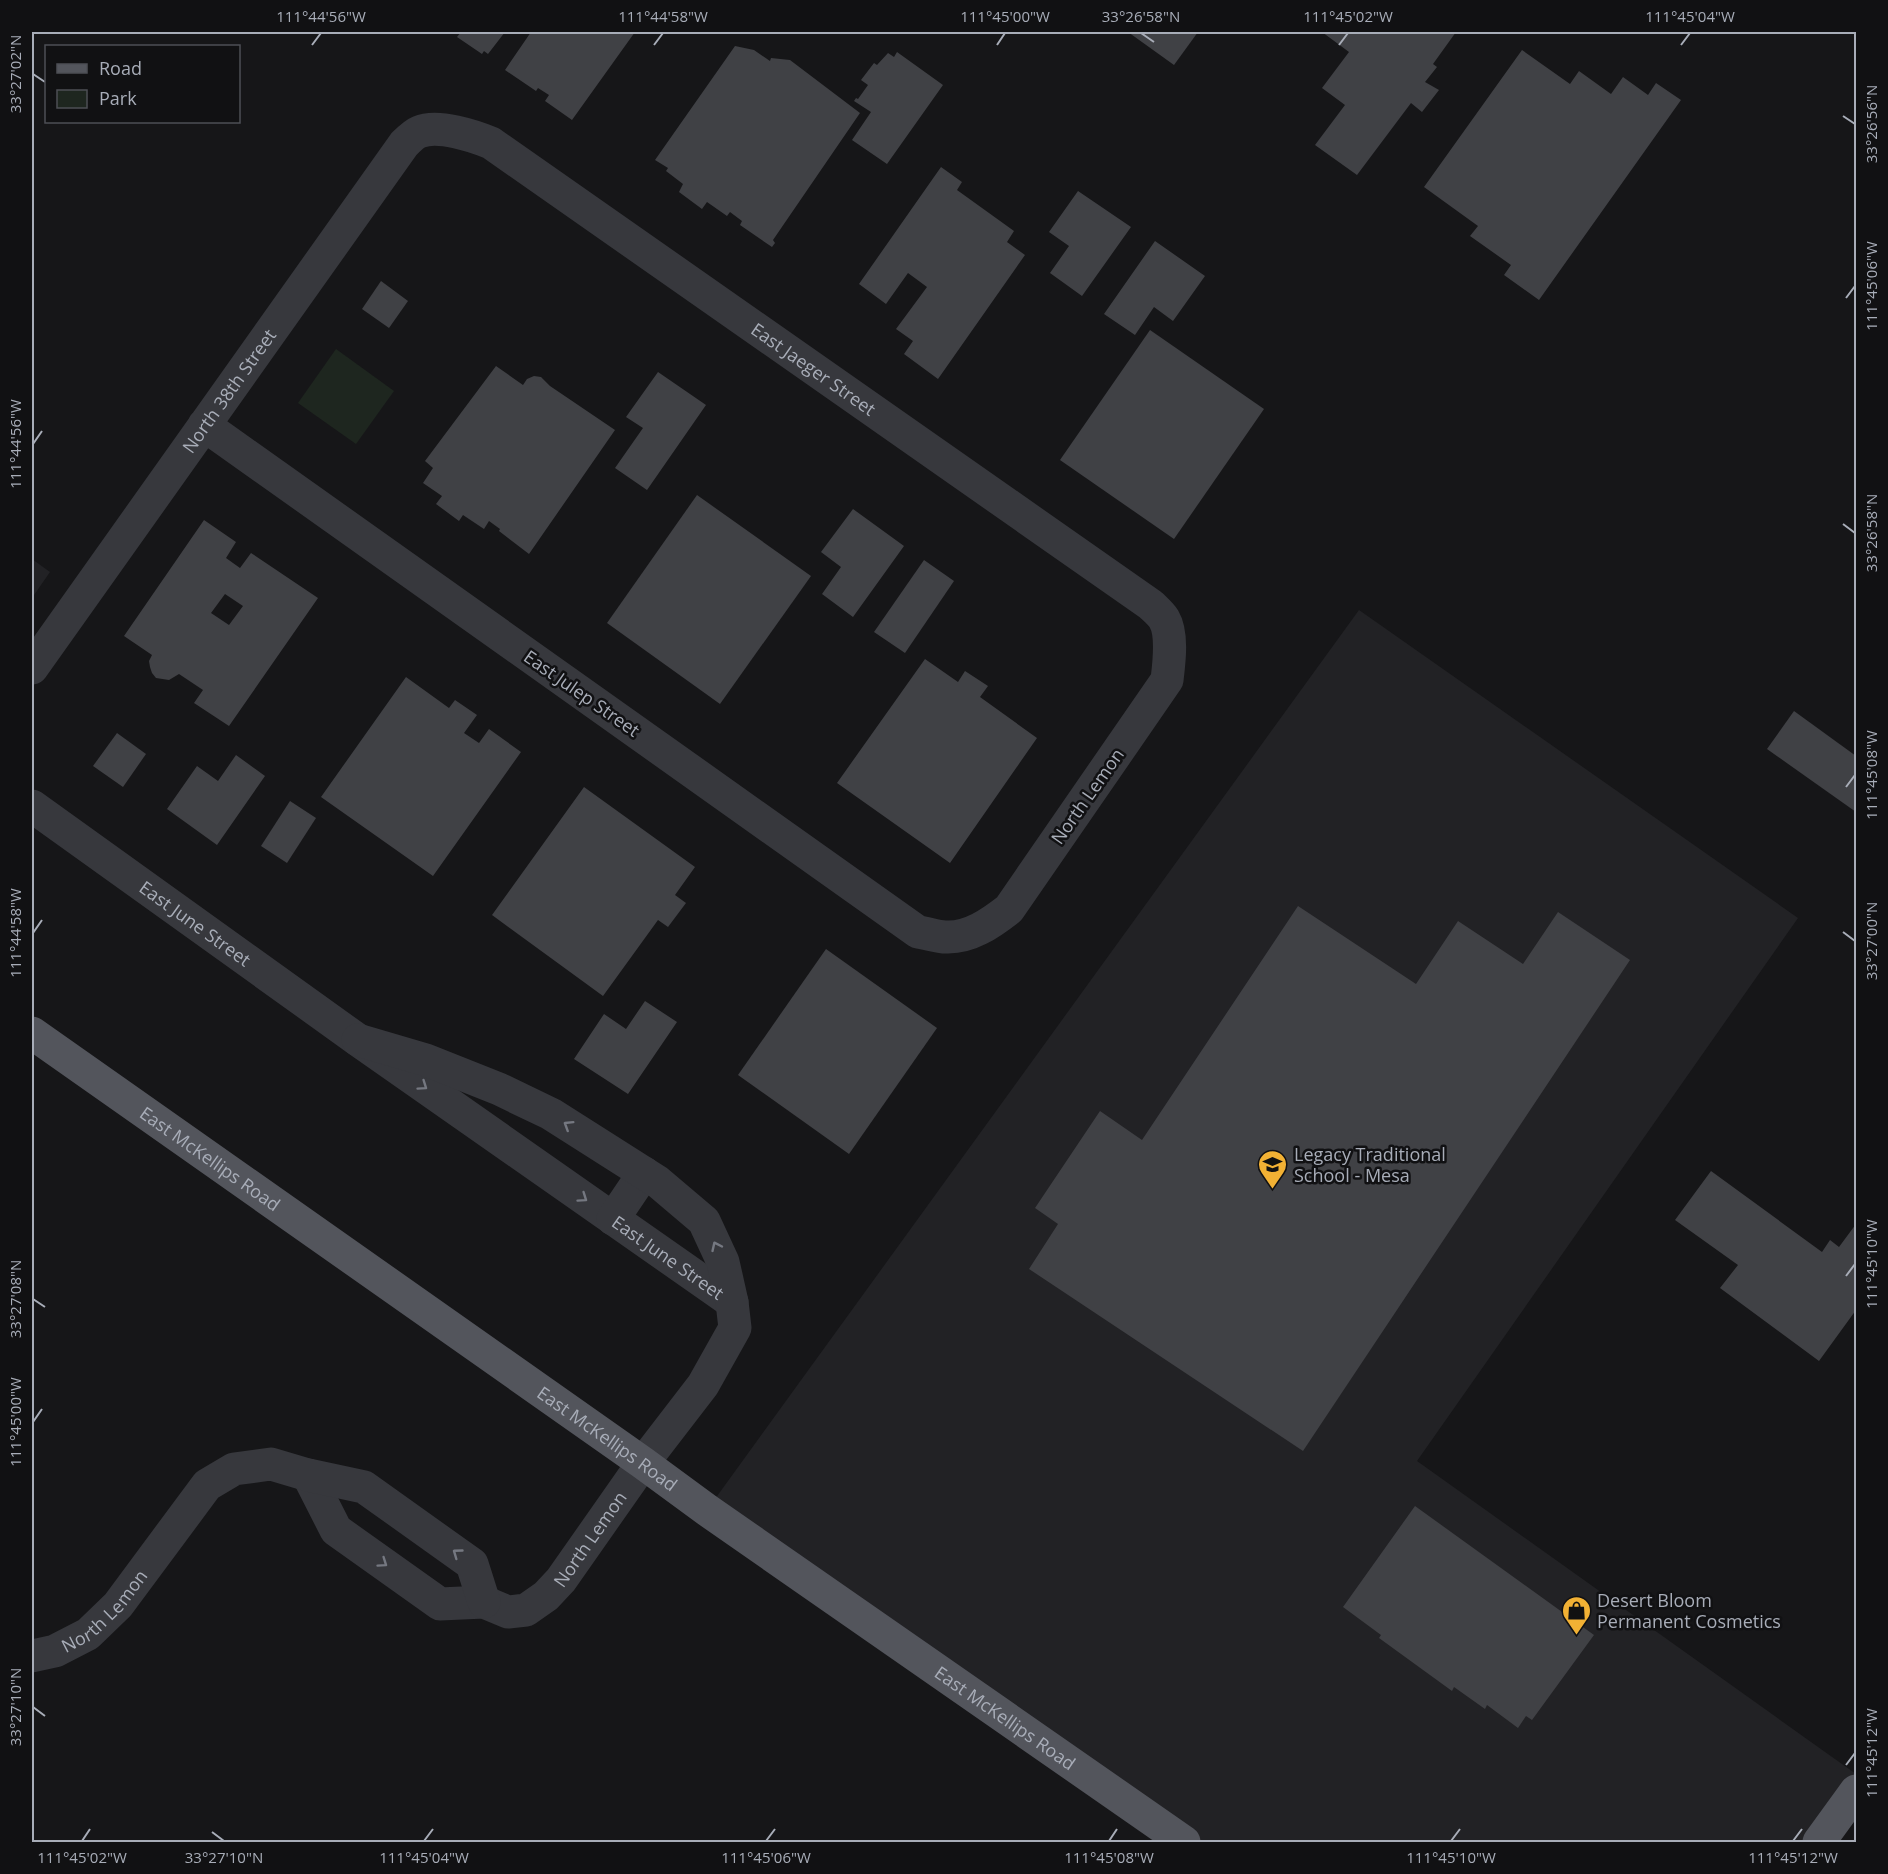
<svg xmlns="http://www.w3.org/2000/svg" width="1888" height="1874" font-family="'Open Sans',sans-serif">
<rect width="100%" height="100%" fill="#161618"/>
<g fill="#222225">
<path d="M32,559L50,572L32,598Z"/>
<path d="M1359,610L1798,918L1417,1461L1856,1774V1791L1819,1842H1184L707,1510Z"/>
</g>
<path fill="#1e261f" d="M336,349L394,391L356,444L298,403Z"/>
<g fill="#404145" fill-rule="evenodd">
<path d="M461,32H505L488,54L484,51L482,54L457,37Z"/>
<path d="M531,32H635L572,120L545,101L549,95L538,88L536,91L505,70Z"/>
<path d="M1128,32H1198L1174,65Z"/>
<path d="M1322,32H1456L1433,64L1437,67L1425,82L1439,90L1422,112L1411,103L1357,175L1315,145L1345,105L1322,88L1349,52Z"/>
<path d="M735,46L754,50L770,61L771,58L790,60L860,113L773,240L775,243L772,247L740,225L742,221L730,212L727,216L707,202L702,209L679,192L683,184L666,171L668,168L655,160Z"/>
<path d="M1522,50L1570,84L1579,71L1611,94L1623,77L1648,95L1656,83L1681,100L1539,300L1504,275L1511,265L1470,236L1478,226L1424,187Z"/>
<path d="M897,52L943,85L887,164L852,140L871,112L854,101L856,98L858,99L868,85L861,80L874,63L877,65L888,53L894,57Z"/>
<path d="M941,167L962,182L957,190L1014,231L1007,242L1025,255L938,379L904,354L913,341L896,329L927,287L908,273L886,304L859,284Z"/>
<path d="M1078,191L1131,227L1082,296L1050,273L1069,246L1049,232Z"/>
<path d="M1155,241L1205,276L1173,321L1154,307L1135,335L1104,314Z"/>
<path d="M381,281L408,301L389,328L362,309Z"/>
<path d="M1150,330L1264,409L1174,539L1060,460Z"/>
<path d="M496,366L523,385L527,379L534,376L541,377L550,386L615,430L529,554L499,531L500,529L489,521L484,529L463,515L459,521L436,504L442,496L423,483L433,468L425,461Z"/>
<path d="M658,372L706,405L647,490L615,468L643,428L626,417Z"/>
<path d="M697,495L811,576L720,704L607,623Z"/>
<path d="M853,509L904,546L853,617L822,594L841,567L821,552Z"/>
<path d="M204,520L236,542L226,558L240,568L251,553L318,598L229,726L194,703L203,690L179,674L169,680L156,678L152,673L150,667L149,661L152,655L124,636ZM225,594L243,606L229,625L211,613Z"/>
<path d="M924,560L954,581L905,653L874,632Z"/>
<path d="M925,659L958,682L965,671L988,686L980,697L1037,738L950,863L837,783Z"/>
<path d="M406,677L449,708L455,700L477,715L464,733L479,743L489,729L521,752L433,876L321,797Z"/>
<path d="M1794,711L1856,756V812L1767,749Z"/>
<path d="M117,733L146,754L123,787L93,766Z"/>
<path d="M236,755L265,776L217,845L167,809L197,766L218,781Z"/>
<path d="M584,787L695,867L675,895L686,903L668,927L658,920L603,996L492,915Z"/>
<path d="M290,801L316,818L287,863L261,846Z"/>
<path d="M1298,906L1416,984L1458,921L1523,964L1558,912L1630,960L1303,1451L1029,1269L1058,1224L1035,1208L1100,1111L1142,1140Z"/>
<path d="M826,949L937,1028L849,1154L738,1075Z"/>
<path d="M645,1001L677,1022L628,1094L574,1059L604,1014L626,1029Z"/>
<path d="M1711,1171L1822,1252L1830,1240L1839,1247L1856,1224V1310L1819,1361L1720,1288L1738,1265L1675,1220Z"/>
<path d="M1415,1506L1594,1635L1532,1720L1526,1716L1518,1728L1487,1705L1485,1709L1454,1687L1452,1691L1379,1638L1381,1635L1343,1607Z"/>
</g>
<g fill="none" stroke-linecap="round" stroke-linejoin="round">
<g stroke="#37383d" stroke-width="33">
<path id="s1" d="M32,668L404,144C408,140 414,134 419,132C438,124 474,136 491,143L1151,605C1155,609 1161,614 1164,619C1173,634 1169,663 1167,680L1009,909C991,923 970,938 946,937C937,937 927,933 918,932L204,425"/>
<path id="s2" d="M32,806L358,1040L732,1302"/>
<path d="M613,1219L644,1173"/>
<path id="s3" d="M308,1475L336,1530L440,1604L484,1602L508,1612L526,1610L546,1596L561,1580L643,1463L703,1385L735,1328L732,1302L723,1262L704,1221L658,1182L551,1114L499,1089L426,1060L358,1040"/>
<path id="s4" d="M32,1656L55,1651L88,1634L118,1605L207,1485L234,1469L271,1464L308,1475L364,1487L472,1564L484,1602"/>
</g>
<g stroke="#53555c" stroke-width="33">
<path id="s5" d="M32,1033L643,1463L707,1510L1184,1842"/>
<path d="M1819,1842L1856,1791"/>
</g>
</g>
<defs><path id="oneway-chevron" d="M-2-3.5L2.5 0L-2 3.5" fill="none" stroke-width="1.6" stroke-linecap="round" stroke-linejoin="round" transform="scale(1.5)"/></defs>
<g stroke="#757881">
<use href="#oneway-chevron" transform="translate(423 1086) rotate(35)"/>
<use href="#oneway-chevron" transform="translate(568 1125) rotate(-148)"/>
<use href="#oneway-chevron" transform="translate(583 1198) rotate(35)"/>
<use href="#oneway-chevron" transform="translate(716 1246) rotate(-115)"/>
<use href="#oneway-chevron" transform="translate(457 1553) rotate(-144)"/>
<use href="#oneway-chevron" transform="translate(383 1563) rotate(35)"/>
</g>
<path fill="none" stroke="#a8adb8" stroke-width="2" d="M1141,33L1154,42M312,45L321,33M654,45L663,33M997,45L1005,33M1339,45L1348,33M1681,45L1690,33M33,74L45,82M1843,116L1855,124M1846,298L1855,286M33,444L42,431M1843,524L1855,533M1846,787L1855,775M1843,932L1855,941M33,933L42,920M1846,1276L1855,1264M33,1299L45,1307M33,1422L42,1409M33,1707L45,1716M1846,1765L1855,1753M212,1832L224,1841M82,1841L90,1829M424,1841L433,1829M766,1841L775,1829M1109,1841L1117,1829M1451,1841L1460,1829M1793,1841L1802,1829"/>
<defs>
<symbol id="school-pin" viewBox="-11 -11 22 30"><path d="M0 17L-7.5 6A9.5 9.5 0 1 1 7.5 6Z" fill="#f2b134" stroke="#111113"/><path d="M0-5L7-2L0 1L-7-2ZM-4 1L0 2.5L4 1V4Q0 6-4 4Z" fill="#111"/></symbol>
<symbol id="shop-pin" viewBox="-11 -11 22 30"><path d="M0 17L-7.5 6A9.5 9.5 0 1 1 7.5 6Z" fill="#f2b134" stroke="#111113"/><path d="M-5-2.5h2.3a2.7 3.5 0 0 1 5.4 0H5L5.5 6h-11ZM-1.5-2.5h3a1.5 2.3 0 0 0-3 0Z" fill="#111"/></symbol>
</defs>
<g fill-rule="evenodd">
<use href="#school-pin" x="1256" y="1148" width="33" height="45"/>
<use href="#shop-pin" x="1560" y="1594" width="33" height="45"/>
</g>
<g text-anchor="middle" dominant-baseline="central" stroke-width="5" stroke-linejoin="round" paint-order="stroke">
<g font-size="18" fill="#a8adb8" stroke="#111113">
<text stroke="none"><textPath href="#s1" startOffset="1130">East Jaeger Street</textPath></text>
<text stroke="none"><textPath href="#s1" startOffset="340">North 38th Street</textPath></text>
<text transform="translate(582 693) rotate(35)">East Julep Street</text>
<text transform="translate(1087 796) rotate(-55)">North Lemon</text>
<text stroke="none"><textPath href="#s2" startOffset="201">East June Street</textPath></text>
<text stroke="none"><textPath href="#s5" startOffset="218">East McKellips Road</textPath></text>
<text stroke="none"><textPath href="#s2" startOffset="780">East June Street</textPath></text>
<text stroke="none"><textPath href="#s5" startOffset="704">East McKellips Road</textPath></text>
<text stroke="none"><textPath href="#s3" startOffset="374">North Lemon</textPath></text>
<text stroke="none"><textPath href="#s4" startOffset="88">North Lemon</textPath></text>
<text stroke="none"><textPath href="#s5" startOffset="1190">East McKellips Road</textPath></text>
</g>
<g font-size="18" fill="#a8adb8" stroke="#111113" text-anchor="start">
<text x="1294" y="1154">Legacy Traditional<tspan x="1294" dy="21">School - Mesa</tspan></text>
<text x="1597" y="1600">Desert Bloom<tspan x="1597" dy="21">Permanent Cosmetics</tspan></text>
</g>
</g>
<rect width="1888" height="1874" fill="none" stroke="#111113" stroke-width="66"/>
<rect x="45" y="45" width="195" height="78" fill="#111113" stroke="#4d4f55" stroke-width="1.5"/>
<rect x="57" y="64" width="30" height="9" fill="#53555c" stroke="#4d4f55" stroke-width="1.5"/>
<text x="99" y="75" font-size="18" fill="#a8adb8">Road</text>
<rect x="57" y="90" width="30" height="18" fill="#1e261f" stroke="#4d4f55" stroke-width="1.5"/>
<text x="99" y="105" font-size="18" fill="#a8adb8">Park</text>
<rect x="33" y="33" width="1822" height="1808" fill="none" stroke="#a8adb8" stroke-width="2"/>
<g font-size="15" text-anchor="middle" fill="#a8adb8">
<text x="321" y="22">111°44'56"W</text>
<text x="663" y="22">111°44'58"W</text>
<text x="1005" y="22">111°45'00"W</text>
<text x="1141" y="22">33°26'58"N</text>
<text x="1348" y="22">111°45'02"W</text>
<text x="1690" y="22">111°45'04"W</text>
<text transform="translate(16 74) rotate(-90)" y="5">33°27'02"N</text>
<text transform="translate(1872 124) rotate(-90)" y="5">33°26'56"N</text>
<text transform="translate(1872 286) rotate(-90)" y="5">111°45'06"W</text>
<text transform="translate(16 444) rotate(-90)" y="5">111°44'56"W</text>
<text transform="translate(1872 533) rotate(-90)" y="5">33°26'58"N</text>
<text transform="translate(1872 775) rotate(-90)" y="5">111°45'08"W</text>
<text transform="translate(16 933) rotate(-90)" y="5">111°44'58"W</text>
<text transform="translate(1872 941) rotate(-90)" y="5">33°27'00"N</text>
<text transform="translate(1872 1264) rotate(-90)" y="5">111°45'10"W</text>
<text transform="translate(16 1299) rotate(-90)" y="5">33°27'08"N</text>
<text transform="translate(16 1422) rotate(-90)" y="5">111°45'00"W</text>
<text transform="translate(16 1707) rotate(-90)" y="5">33°27'10"N</text>
<text transform="translate(1872 1753) rotate(-90)" y="5">111°45'12"W</text>
<text x="82" y="1863">111°45'02"W</text>
<text x="224" y="1863">33°27'10"N</text>
<text x="424" y="1863">111°45'04"W</text>
<text x="766" y="1863">111°45'06"W</text>
<text x="1109" y="1863">111°45'08"W</text>
<text x="1451" y="1863">111°45'10"W</text>
<text x="1793" y="1863">111°45'12"W</text>
</g>
</svg>
